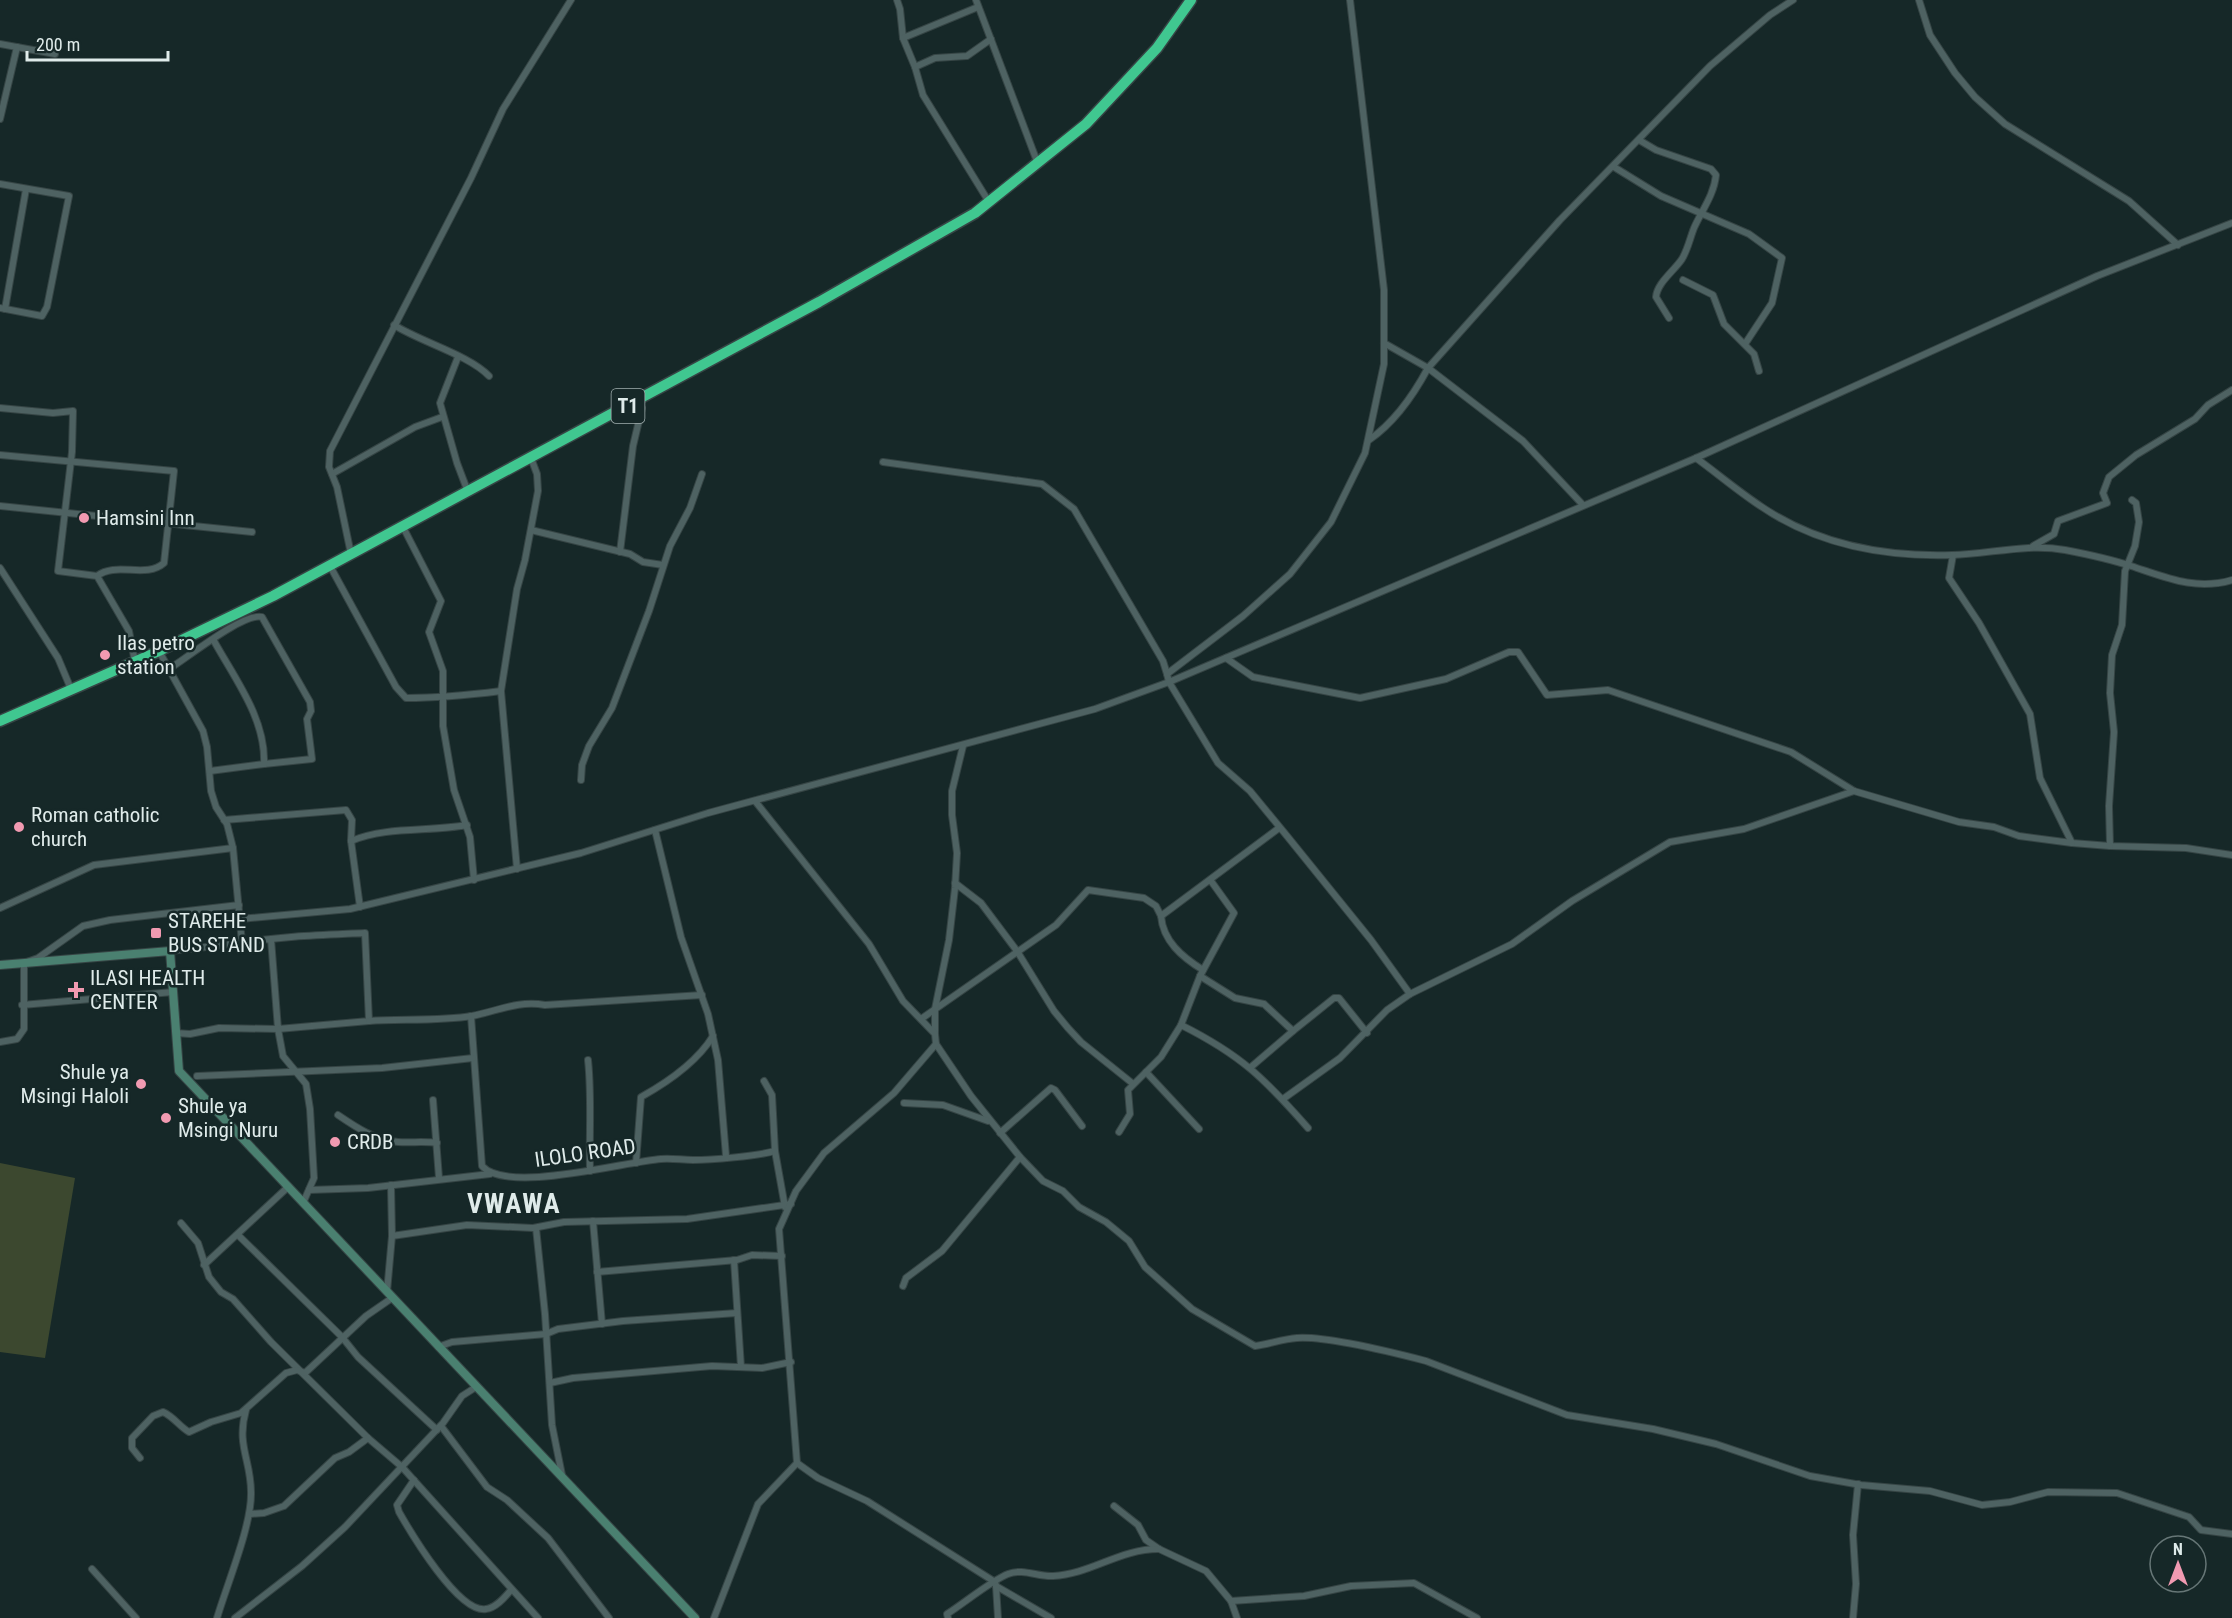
<svg xmlns="http://www.w3.org/2000/svg" width="2232" height="1618" font-family="'Roboto Condensed',sans-serif">
<rect width="100%" height="100%" fill="#162828"/>
<path fill="#3c482f" d="M0,1163L75,1178L45,1358L0,1352Z"/>
<g fill="none" stroke-linecap="round" stroke-linejoin="round">
<defs>
<g id="street">
<path d="M897,0L900,9L903,38L915,67"/>
<path d="M976,0L1038,164"/>
<path d="M1919,0L1930,35L1955,73L1975,97L2005,124L2129,201L2178,245"/>
<path d="M903,38L978,7"/>
<path d="M0,44L55,54"/>
<path d="M0,119L17,47"/>
<path d="M1639,140L1656,150L1711,169L1716,175C1714,195 1702,210 1694,228C1690,238 1688,249 1682,259C1674,271 1657,283 1656,297L1669,318"/>
<path d="M1614,167L1661,196L1749,234L1782,258L1772,303L1745,344"/>
<path d="M0,184L69,196L47,307L42,316L0,308"/>
<path d="M989,202L923,95L915,67L935,58L967,56L991,39"/>
<path d="M1683,280L1713,295L1724,324L1754,354L1759,371"/>
<path d="M5,309L26,189"/>
<path d="M394,325C421,342 469,355 489,376"/>
<path d="M1384,343L1428,368L1523,441L1583,505"/>
<path d="M458,357L440,403L457,463L468,492"/>
<path d="M0,408L53,413L73,411L72,452L58,571L97,576L129,631L135,662"/>
<path d="M1369,440C1395,422 1413,396 1428,368L1560,220L1710,66L1770,15L1793,0"/>
<path d="M0,455L174,471L164,563C146,579 116,561 97,576"/>
<path d="M1696,458C1718,474 1739,492 1762,507C1818,545 1885,557 1952,555C1990,554 2027,543 2065,550C2086,554 2110,559 2131,566C2165,577 2195,591 2232,580"/>
<path d="M883,462L1042,484L1074,509L1163,661L1167,674"/>
<path d="M332,474L415,427L442,417"/>
<path d="M2132,500L2136,503L2139,522L2135,546L2125,571L2122,625L2112,655L2110,693L2114,732L2109,806L2110,846L2186,848L2232,855"/>
<path d="M0,506L252,532"/>
<path d="M403,527L441,601L429,632L443,671V726L454,790L470,837L474,880"/>
<path d="M531,530L630,554L643,562L663,565"/>
<path d="M2033,546L2054,534L2058,521L2107,503L2103,493L2109,477L2136,455L2195,419L2208,405L2232,390"/>
<path d="M620,552L633,446L642,408L637,401"/>
<path d="M351,554L337,487L329,467L330,451L471,178L503,109L571,0"/>
<path d="M1953,555L1949,578L1979,623L2030,714L2040,778L2072,843L2110,846"/>
<path d="M330,566L396,687L406,698C438,698 469,695 501,691"/>
<path d="M0,568L58,658L71,689"/>
<path d="M159,651L203,731L207,747L211,791L216,807L227,824L233,848L242,943C282,936 324,935 365,933L369,1021L278,1029L271,939"/>
<path d="M1226,658L1253,677L1360,698L1446,679L1509,652H1518L1547,695L1608,690L1791,752L1854,791L1959,822L1994,827L2019,836L2072,843"/>
<path d="M169,669C187,658 244,612 262,617L310,702L311,711L307,719L312,759L264,764"/>
<path d="M210,771L264,764C266,719 235,679 214,641"/>
<path d="M581,780L582,765L589,746L612,708L649,611L670,546L690,508L702,474"/>
<path d="M224,820L346,810L352,820L351,841L360,907"/>
<path d="M655,830L681,937L708,1014L718,1060L726,1156"/>
<path d="M351,841C387,826 429,832 467,825"/>
<path d="M517,869L501,691L517,589L525,560L538,491L537,474L531,458"/>
<path d="M955,883L981,903L1017,951L1054,1011L1068,1028L1081,1042L1132,1083"/>
<path d="M0,908L94,865L233,848"/>
<path d="M1161,916C1163,941 1182,957 1203,970"/>
<path d="M240,919L350,909L581,853L708,813L1095,709L1169,682L1167,674L1243,616L1290,574L1331,522L1365,453L1384,364V290L1350,0"/>
<path d="M170,951L242,943"/>
<path d="M1200,976L1235,998L1264,1004L1293,1031L1334,998H1339L1367,1033"/>
<path d="M1410,994L1371,940L1287,836L1250,791L1218,763L1169,682L1696,458L2097,276L2232,223"/>
<path d="M22,1005L173,992"/>
<path d="M471,1016L482,1166C507,1194 623,1162 661,1159C672,1158 682,1160 693,1160C711,1160 758,1156 775,1151"/>
<path d="M921,1019L1056,925L1088,890L1144,898L1156,906L1161,916L1279,828"/>
<path d="M369,1021C401,1019 441,1021 472,1016C498,1011 518,1000 545,1005L702,995"/>
<path d="M1181,1025L1200,976L1234,913L1211,881"/>
<path d="M176,1033L190,1034L219,1028L278,1029L283,1056L306,1084L310,1109L314,1178L303,1203"/>
<path d="M935,1033V1009L949,940L955,888L957,853L952,815V791L963,746"/>
<path d="M0,1042L17,1039L24,1029V963L38,958L83,926L110,920L239,905"/>
<path d="M936,1044L971,1096L1020,1157L1043,1181L1063,1191L1079,1207L1106,1222L1129,1241L1145,1267L1192,1309L1255,1346C1269,1344 1283,1339 1297,1338C1327,1336 1395,1353 1426,1361L1567,1415L1653,1429L1716,1444L1810,1476L1861,1485L1930,1491L1982,1505L2010,1502L2048,1492L2117,1493L2189,1517L2201,1530L2232,1534"/>
<path d="M588,1060C592,1097 589,1133 590,1171"/>
<path d="M1251,1067L1293,1031"/>
<path d="M1146,1072L1199,1129"/>
<path d="M197,1076L382,1068L473,1058"/>
<path d="M764,1081L772,1095L775,1151L785,1207"/>
<path d="M1283,1099L1340,1058L1387,1010L1410,994L1512,944L1572,901L1670,842L1744,829L1854,791"/>
<path d="M433,1100L439,1178"/>
<path d="M904,1103L943,1105L988,1121"/>
<path d="M338,1115C357,1128 375,1140 398,1142C411,1143 424,1141 437,1143"/>
<path d="M1119,1132L1130,1114L1128,1090L1161,1057L1181,1025C1241,1055 1264,1078 1308,1128"/>
<path d="M1000,1133L1051,1088L1055,1090L1082,1126"/>
<path d="M636,1163L641,1097C668,1082 697,1062 713,1036"/>
<path d="M309,1190L368,1188L490,1174"/>
<path d="M593,1221L602,1324"/>
<path d="M181,1223L198,1243L209,1277L221,1292L233,1299L271,1342L368,1438L402,1467L538,1618"/>
<path d="M536,1228L545,1314L552,1425L562,1475"/>
<path d="M238,1235L342,1337L358,1357L437,1430"/>
<path d="M392,1236L467,1225L533,1228L564,1222L687,1219L791,1204"/>
<path d="M734,1260L741,1367"/>
<path d="M204,1265L288,1187"/>
<path d="M597,1272L737,1260L752,1255L782,1256"/>
<path d="M903,1286L906,1278L942,1251L1020,1157"/>
<path d="M387,1292L392,1236L391,1185"/>
<path d="M438,1347L452,1342L546,1334L558,1329L623,1321L737,1313"/>
<path d="M550,1383L573,1378L712,1366L762,1368L791,1362"/>
<path d="M441,1426L487,1487L507,1500L548,1538L609,1618"/>
<path d="M140,1458L132,1448V1438L153,1416L163,1412C174,1417 179,1426 189,1432L211,1422L241,1413L286,1373L297,1370L305,1373L366,1316L392,1298"/>
<path d="M797,1463L818,1478L867,1501L995,1582L996,1586L1051,1618"/>
<path d="M414,1480L397,1505L399,1512C411,1533 459,1614 486,1609C496,1608 505,1597 511,1590"/>
<path d="M1114,1506L1138,1525L1146,1540L1159,1549L1206,1571L1231,1601L1237,1618"/>
<path d="M250,1514L264,1513L284,1506L335,1458L349,1452L368,1438"/>
<path d="M92,1569L136,1618"/>
<path d="M996,1586L998,1618"/>
<path d="M1231,1601L1304,1596L1351,1586L1414,1583L1477,1618"/>
<path d="M217,1618C227,1584 252,1525 251,1492C251,1460 236,1445 246,1410"/>
<path d="M235,1618L302,1566L345,1527L443,1423L462,1396L476,1387"/>
<path d="M714,1618L758,1504L797,1463L779,1229L796,1191L824,1153L894,1093L936,1044L935,1034L903,1001L869,944L755,801"/>
<path d="M948,1618L947,1614C963,1604 992,1580 1008,1574C1023,1568 1038,1577 1053,1576C1091,1574 1119,1549 1159,1549"/>
<path d="M1853,1618L1856,1584L1853,1535L1858,1484"/>
</g>
<path id="secondary" d="M0,965L170,951L179,1071L695,1618"/>
<path id="highway" d="M0,721L159,651L273,596L819,302L975,213L1086,124L1157,48L1191,0"/>
</defs>
<use href="#street" stroke="#364545" stroke-width="8"/>
<use href="#secondary" stroke="#364545" stroke-width="10"/>
<use href="#highway" stroke="#364545" stroke-width="13"/>
<use href="#street" stroke="#4e6262" stroke-width="6"/>
<use href="#secondary" stroke="#4a8070" stroke-width="8"/>
<use href="#highway" stroke="#40c790" stroke-width="10"/>
</g>
<g fill="#f19ab1" stroke="#162828" stroke-width="2">
<circle cx="84" cy="518" r="6"/>
<circle cx="105" cy="655" r="6"/>
<circle cx="19" cy="827" r="6"/>
<rect x="150" y="927" width="12" height="12" rx="3"/>
<path d="M73 981h6v6h6v6h-6v6h-6v-6h-6v-6h6z"/>
<circle cx="141" cy="1084" r="6"/>
<circle cx="166" cy="1118" r="6"/>
<circle cx="335" cy="1142" r="6"/>
</g>
<g text-anchor="middle" dominant-baseline="central" stroke-width="5" stroke-linejoin="round" paint-order="stroke">
<rect fill="#162828" stroke="#a3b0b0" stroke-width="1.5" x="611.5" y="389" width="33" height="34" rx="4.5"/>
<g font-size="20" font-weight="bold" fill="#dfebea">
<text x="628" y="406">T1</text>
</g>
<g font-size="21" fill="#dfebea" stroke="#162828" text-anchor="start">
<text x="96" y="518">Hamsini Inn</text>
<text x="117" y="643">Ilas petro<tspan x="117" dy="24">station</tspan></text>
<text x="31" y="815">Roman catholic<tspan x="31" dy="24">church</tspan></text>
<text x="168" y="921">STAREHE<tspan x="168" dy="24">BUS STAND</tspan></text>
<text x="90" y="978">ILASI HEALTH<tspan x="90" dy="24">CENTER</tspan></text>
<text x="129" y="1072" text-anchor="end">Shule ya<tspan x="129" dy="24">Msingi Haloli</tspan></text>
<text x="178" y="1106">Shule ya<tspan x="178" dy="24">Msingi Nuru</tspan></text>
<text x="347" y="1142">CRDB</text>
</g>
<g font-size="21" fill="#dfebea" stroke="#162828">
<text transform="translate(585 1153) rotate(-8)">ILOLO ROAD</text>
</g>
<g font-size="27" font-weight="bold" letter-spacing="1.5" fill="#dfebea" stroke="#162828">
<text x="514" y="1204">VWAWA</text>
</g>
</g>
<g transform="translate(2178 1564)"><circle r="28" fill="#162828" stroke="#667676" stroke-width="1.5"/>
<path d="M0-4.5L10 22L0 15L-10 22Z" fill="#f19ab1"/>
<text y="-9" font-size="16" font-weight="bold" text-anchor="middle" fill="#dfebea">N</text>
</g>
<path d="M27 51v9h141v-9" fill="none" stroke="#dfebea" stroke-width="3"/>
<text x="36" y="51" font-size="18" fill="#dfebea" stroke="#162828" stroke-width="4.5" paint-order="stroke">200 m</text>
</svg>
